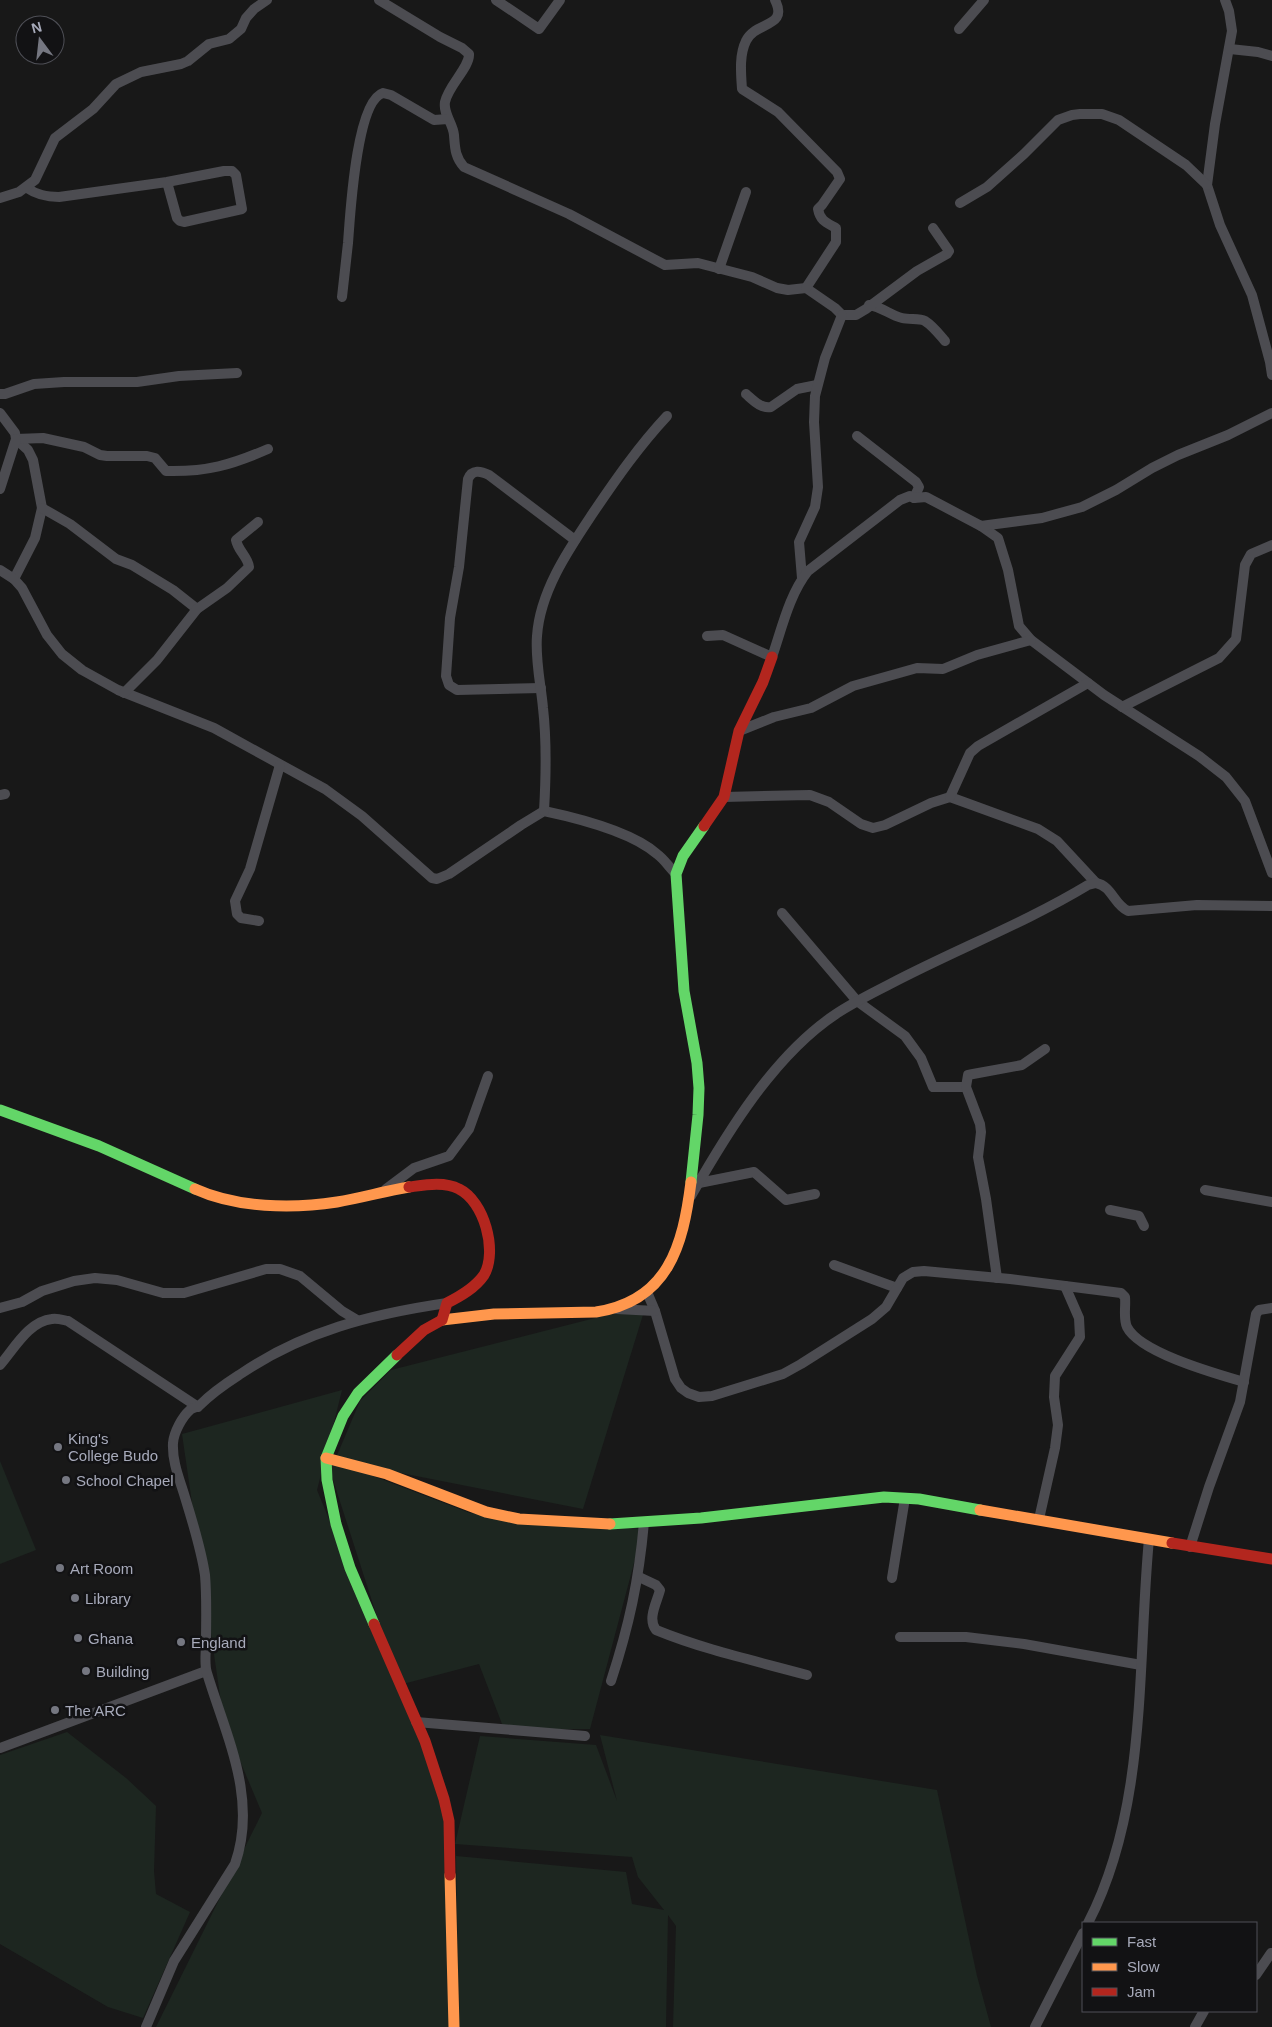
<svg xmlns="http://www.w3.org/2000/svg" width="1272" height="2027" font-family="Arial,sans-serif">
<rect width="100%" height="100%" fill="#181818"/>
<g fill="#1d2620">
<path d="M646,1305L583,1509L335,1460L360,1401L391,1370Z"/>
<path d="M342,1390L317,1490L444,1799L452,2027H156L262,1813L224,1723L182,1434Z"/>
<path d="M326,1458L470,1513L643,1529L590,1729H504L479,1664L399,1685Z"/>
<path d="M0,1461L36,1550L0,1564Z"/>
<path d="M67,1732L126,1778L156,1806L154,1871L156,1894L190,1912L143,2018L108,2007L0,1944V1755Z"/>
<path d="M600,1735L937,1790L977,1976L991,2027H673L676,1926L668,1915L666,2027H459L456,1856L626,1872L632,1904L664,1910L638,1877L632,1857L455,1844L480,1736L596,1745L617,1801Z"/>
</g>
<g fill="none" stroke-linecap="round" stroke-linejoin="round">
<g stroke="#4c4c51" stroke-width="10">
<path d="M379,0L440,37L462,48L469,54C470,67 448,86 445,102C443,114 453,123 454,135C455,148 455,157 464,167L569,214L665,265L698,263L752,277L777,288L788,290L806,288L835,308L842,315"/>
<path d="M496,0L539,29L560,0"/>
<path d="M775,0C789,28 755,21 746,41C739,55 741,74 742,89L778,112L837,172L840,179L822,205L818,209C820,221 827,223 836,228V242L806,288"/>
<path d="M1225,0L1229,11L1232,31L1215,124L1207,185L1220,225L1252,295L1270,362L1272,375"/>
<path d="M959,29L984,0"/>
<path d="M1230,49L1258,52L1272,56"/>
<path d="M27,188C37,195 46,197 59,197L167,182L224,171H232L236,175L242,209L184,222L180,221L177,218L167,182"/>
<path d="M0,198L19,192L35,180L55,138L93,109L116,84L141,72L181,64L188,61L209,44L229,39L241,29L246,18L254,9L267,0"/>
<path d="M960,203L987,187L1024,154L1058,120L1072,115L1080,114H1102L1119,120L1186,165L1207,185"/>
<path d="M719,269L746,192"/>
<path d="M342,297C344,279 346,261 348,243C350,218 356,101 383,93L391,95L434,120L448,119"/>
<path d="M869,305C882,307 890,315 902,318C910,320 919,318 925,321C933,326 939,334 945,341"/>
<path d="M842,315H856L866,309L917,271L947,254L949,251L933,228"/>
<path d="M0,394H5L34,384L64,382H137L179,376L237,373"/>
<path d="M746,394C753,400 761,409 771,407L797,389L817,385"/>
<path d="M0,413L15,433L16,439L28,450L33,460L42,508L35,538L14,579"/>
<path d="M857,436L916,482L919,487L914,498"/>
<path d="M16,439L43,438L84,447L100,455L107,456H147L155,458L166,471C207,472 231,465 268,449"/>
<path d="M0,489L16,439"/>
<path d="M42,508L70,524L116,559L132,565L173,590L197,609"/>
<path d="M981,526L998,538L1008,570L1019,626L1031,640L1104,695L1199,756L1226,777L1245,801L1272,873"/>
<path d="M0,570L14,579L22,588L47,635L62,654L82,670L118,690L214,728L325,789L362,816L432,878L437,879L449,874L521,825L544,811C577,818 632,832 657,854C664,859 669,867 676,874"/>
<path d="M802,578L799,542L815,507L818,487L814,422L815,396L825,358L842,315"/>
<path d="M707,636L723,635L772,657C782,628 789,595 808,571L900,500L910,496L914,498L926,497L981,526L1042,518L1082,507L1116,490L1152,468L1178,455L1228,435L1272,413"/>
<path d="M541,688L457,690L449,685L446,676L450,618L459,567L468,479C472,469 481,471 489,475L575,540"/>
<path d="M124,693L157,660L197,609L227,588L249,567C248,557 238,551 236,540L258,522"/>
<path d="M1122,707L1219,658L1236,639L1245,565L1251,554L1272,545"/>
<path d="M739,731L774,717L811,708L853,686L917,668L943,669L977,655L1031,640"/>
<path d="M0,795L5,794"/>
<path d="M724,797L810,795L829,802L861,824L873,828L885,825L931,803L950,797L1038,829L1057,841L1096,883"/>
<path d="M950,797L970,753L978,746L1088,683"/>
<path d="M544,811C546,777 547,743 543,708C541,685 535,660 537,636C540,591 569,549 593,513C616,479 639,446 667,416"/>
<path d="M782,913L857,1001L905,1036L921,1058L933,1087H966"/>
<path d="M259,921L241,918L237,914L235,901L250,869L280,765"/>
<path d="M699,1183L754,1172L786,1200L815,1194"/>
<path d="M386,1189L414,1168L449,1156L469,1129L488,1076"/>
<path d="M1205,1190L1272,1202"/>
<path d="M691,1196C727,1133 774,1055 836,1014C854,1002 873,993 892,983C957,949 1025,923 1088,885L1096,883C1112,886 1114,905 1128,911L1197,905L1272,906"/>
<path d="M1110,1210L1139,1216L1144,1226"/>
<path d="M834,1265L897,1288"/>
<path d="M997,1278L986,1199L978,1157L981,1132L980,1124L966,1087L968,1075L973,1074L1022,1065L1045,1049"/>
<path d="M647,1292L655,1311L675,1379L681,1388L688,1393L699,1397L712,1396L783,1374L801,1364L872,1319L886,1307L903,1278L913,1272L924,1271L1010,1279L1121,1293L1125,1297C1126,1307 1123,1318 1127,1327C1140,1353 1217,1374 1244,1382"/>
<path d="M0,1308L22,1302L42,1291L74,1281L95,1278L117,1280L163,1293H184L266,1269H280L300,1276L342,1311L357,1320"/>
<path d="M617,1309L655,1311"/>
<path d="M0,1365C14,1349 29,1321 52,1319C57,1318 63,1320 68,1321L198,1407"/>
<path d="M1039,1519L1055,1448L1058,1425L1054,1397L1055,1376L1080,1337L1079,1318L1065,1286"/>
<path d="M1190,1547L1209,1487L1240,1402L1256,1314L1259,1310L1272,1308"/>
<path d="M639,1577L656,1585L660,1590C657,1602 647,1619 656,1630C705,1650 756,1661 807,1675"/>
<path d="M892,1578L905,1498"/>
<path d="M900,1637H966L1024,1644L1141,1665"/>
<path d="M611,1681C629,1626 639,1580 644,1522"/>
<path d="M416,1722L585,1736"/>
<path d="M0,1748L206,1671"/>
<path d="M1088,1923C1148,1807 1137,1666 1149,1539"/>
<path d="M1256,1975L1271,1953"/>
<path d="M146,2027L174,1961L235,1864C258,1798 226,1736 207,1673C204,1664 206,1653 206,1643C206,1621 207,1598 205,1575C201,1548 192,1520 184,1494C179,1478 172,1461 173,1443C174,1432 182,1417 190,1410C193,1407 197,1408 200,1405C212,1393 225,1384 239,1375C303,1331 372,1314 447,1303"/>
<path d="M1035,2027L1083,1933"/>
<path d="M1195,2027L1204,2011"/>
</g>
<g stroke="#63d668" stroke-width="11">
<path d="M0,1110L99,1146L195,1189"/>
<path d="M691,1182L698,1115L699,1088L697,1063L684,991L676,874L683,856L704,826"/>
<path d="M610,1524L701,1518L884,1497L919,1499L980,1510"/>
<path d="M374,1624L350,1568L336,1524L327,1480L326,1458L343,1416L358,1393L397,1355"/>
</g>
<g stroke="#ff974d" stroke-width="11">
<path d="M195,1189C237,1208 292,1209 337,1202C361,1198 385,1191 409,1187"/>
<path d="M442,1320L494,1314L596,1312C668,1301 683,1246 691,1182"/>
<path d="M326,1458L387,1474L486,1512L519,1519L610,1524"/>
<path d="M980,1510L1172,1543"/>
<path d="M450,1875L454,2027"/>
</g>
<g stroke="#b3261e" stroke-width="11">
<path d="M704,826L724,797L739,731L763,682L772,657"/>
<path d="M397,1355L424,1330L442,1320L447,1303C461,1296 475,1288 484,1275C498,1251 484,1201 459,1189C444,1181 424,1185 409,1187"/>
<path d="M1172,1543L1272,1559"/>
<path d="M374,1624L425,1741L444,1799L449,1821L450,1875"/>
</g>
</g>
<g fill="#757781" stroke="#121214" stroke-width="2">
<circle cx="58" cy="1447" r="5"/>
<circle cx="66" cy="1480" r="5"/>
<circle cx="60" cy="1568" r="5"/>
<circle cx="75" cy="1598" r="5"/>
<circle cx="78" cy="1638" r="5"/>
<circle cx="181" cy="1642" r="5"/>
<circle cx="86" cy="1671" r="5"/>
<circle cx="55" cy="1710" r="5"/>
</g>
<g text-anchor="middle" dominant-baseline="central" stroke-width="5" stroke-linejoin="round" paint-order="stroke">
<g font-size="15" fill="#a7aaba" stroke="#121214" text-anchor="start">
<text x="68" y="1438">King's<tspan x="68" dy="17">College Budo</tspan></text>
<text x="76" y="1480">School Chapel</text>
<text x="70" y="1568">Art Room</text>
<text x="85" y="1598">Library</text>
<text x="88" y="1638">Ghana</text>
<text x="191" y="1642">England</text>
<text x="96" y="1671">Building</text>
<text x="65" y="1710">The ARC</text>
</g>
</g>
<rect x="1082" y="1922" width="175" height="90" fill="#121214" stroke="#4e4f56"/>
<rect x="1092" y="1938" width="25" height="8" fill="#63d668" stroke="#4e4f56"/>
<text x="1127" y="1947" font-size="15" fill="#a7aaba">Fast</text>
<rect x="1092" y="1963" width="25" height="8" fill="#ff974d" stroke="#4e4f56"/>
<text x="1127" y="1972" font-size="15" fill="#a7aaba">Slow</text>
<rect x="1092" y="1988" width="25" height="8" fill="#b3261e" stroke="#4e4f56"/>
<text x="1127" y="1997" font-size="15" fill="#a7aaba">Jam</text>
<g transform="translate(40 40) rotate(345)"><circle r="24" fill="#121214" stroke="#4e4f56"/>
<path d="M0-4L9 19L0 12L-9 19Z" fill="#757781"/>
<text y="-8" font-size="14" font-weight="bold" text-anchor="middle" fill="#a7aaba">N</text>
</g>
</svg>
